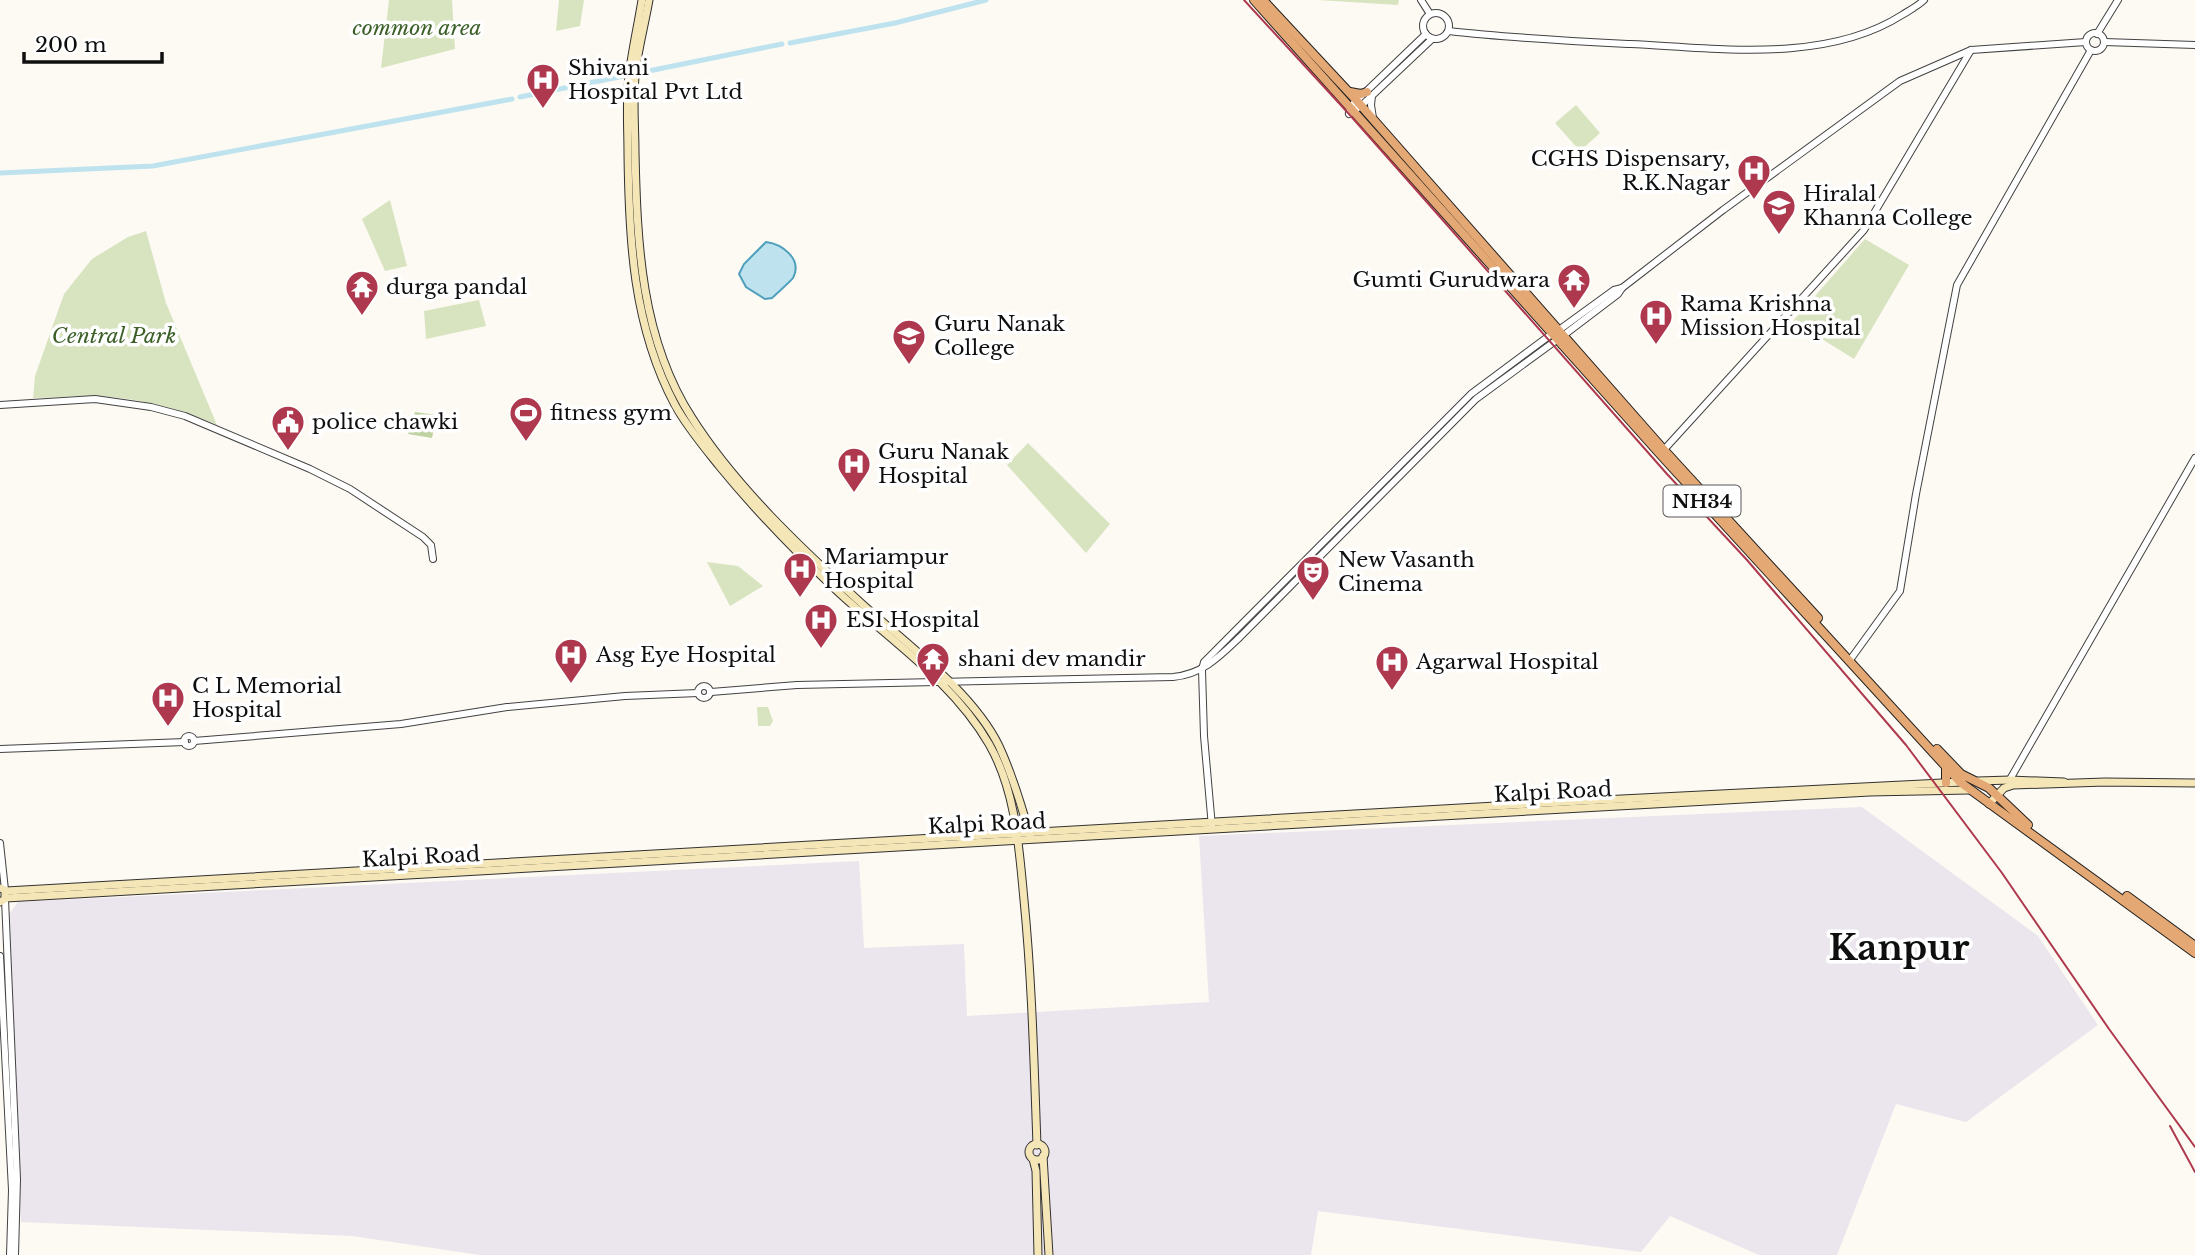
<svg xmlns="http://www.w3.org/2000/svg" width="2195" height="1255" font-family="'Libre Baskerville',serif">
<rect width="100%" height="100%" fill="#fdfaf3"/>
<path fill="#ebe5ed" d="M1862,807L2038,936L2098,1025L1966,1122L1896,1104L1837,1255H1759L1670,1216L1641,1252L1318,1211L1311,1255H480L352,1236L21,1222L7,917L18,902L859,861L864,948L964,944L967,1016L1209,1002L1199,836Z"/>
<g fill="#d8e4c0">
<path d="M389,0H452L455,49L381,68Z"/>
<path d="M559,0H584L580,26L556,31Z"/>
<path d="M1317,0H1399L1398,5Z"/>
<path d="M1576,105L1600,133L1580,151L1555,123Z"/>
<path d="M390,200L407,266L385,271L362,219Z"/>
<path d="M146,231L166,303L217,425C183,410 147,400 110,397C85,394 58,398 33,398L35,376L64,294L92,259L128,237Z"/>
<path d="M1865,239L1909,265L1854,359L1793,321Z"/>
<path d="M479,300L486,326L426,339L424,311Z"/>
<path d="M1028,443L1110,524L1086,553L1007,465Z"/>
<path d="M707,562L738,566L763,586L730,606Z"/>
<path d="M757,707H768L773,721L770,726H758Z"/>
</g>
<path fill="#bfd3a2" d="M415,412L437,415L432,438L408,434Z"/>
<path fill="#bee3ef" stroke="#4e9fbc" stroke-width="2" d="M766,242C782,244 803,259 793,278C791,281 776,294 772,298L765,299L746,287L739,274L744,264Z"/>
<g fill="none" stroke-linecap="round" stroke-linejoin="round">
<g stroke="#bee3ef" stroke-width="5">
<path d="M790,43L895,23L986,0"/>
<path d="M520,97L782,44"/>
<path d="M0,173L153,166L512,99"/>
</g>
<defs>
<g id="tertiary">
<path d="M1421,0L1430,14"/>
<circle cx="1436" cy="26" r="13"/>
<path d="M1449,31C1509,38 1570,41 1630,44C1717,48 1825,64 1902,15C1910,10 1918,6 1924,0"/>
<circle cx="2095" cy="42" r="9"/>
<path d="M2097,34L2118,0"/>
<path d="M2104,42L2195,45"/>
<path d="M1372,96L1371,105L1373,118"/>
<path d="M1349,112L1351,106L1426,34"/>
<path d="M1349,114L1361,106L1432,39"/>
<path d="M1559,330L1614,290L1622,288L1723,210L1900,81L1971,50L2086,42"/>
<path d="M1564,335L1618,294L1622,288"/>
<path d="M0,405L95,399L151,407L185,416L310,469L350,489L423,537L431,545L433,559"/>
<path d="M1661,453L1864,230L1971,50"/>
<path d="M1850,660L1900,591L1916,494L1957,285L2091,50"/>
<circle cx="704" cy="692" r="6"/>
<path d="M711,692L797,685L1173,677C1203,674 1219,657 1240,637L1476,399L1558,339"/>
<circle cx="189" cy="741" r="5"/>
<path d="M194,741L401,724L507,707L625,696L698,693"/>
<path d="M0,749L185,742"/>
<path d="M2009,781L2195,458"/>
<path d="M1212,827L1204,736L1202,670L1204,662L1471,394L1553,333"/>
<path d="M0,843L5,890"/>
<path d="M5,899L17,1179L15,1255"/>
<path d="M0,956L12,1190L10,1255"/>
</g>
<g id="secondary">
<path d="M642,0C638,25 632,51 629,76C626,102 628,128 628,154C629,240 633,326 675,405C687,427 704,447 720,467C756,511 794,550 835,589C888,639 952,680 989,744C1016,791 1019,848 1024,900C1032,981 1034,1063 1037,1145"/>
<path d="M649,0C645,23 639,45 636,68C632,95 635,125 635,152C637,244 641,339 692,418C735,486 801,548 860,602C905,643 972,691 999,746C1012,774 1022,807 1030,836"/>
<path d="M1978,781L2010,780L2064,782"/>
<path d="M1989,804L2004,788L2013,785L2105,782L2195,783"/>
<path d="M0,888L5,890V899L0,902"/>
<path d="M6,891L1582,801L1962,782"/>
<path d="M6,898L1582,808L1870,792L1969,790"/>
<circle cx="1037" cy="1152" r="8"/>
<path d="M1043,1156L1049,1255"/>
<path d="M1033,1159L1036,1171L1038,1255"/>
</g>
<g id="trunk">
<path d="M1254,0L1660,454L1960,782L2195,953"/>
<path d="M1263,0L1357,101L1664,450L1818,618"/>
<path d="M1350,92L1361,94L1367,92"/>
<path d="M1937,749L1961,774L1989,788L2028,825"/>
<path d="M1946,766V783"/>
<path d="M2127,896L2195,946"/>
</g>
</defs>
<use href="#tertiary" stroke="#424242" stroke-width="8"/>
<use href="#secondary" stroke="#313131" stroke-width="9"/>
<use href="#trunk" stroke="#202020" stroke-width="10"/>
<use href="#tertiary" stroke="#fff" stroke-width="6"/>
<use href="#secondary" stroke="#f5e6b7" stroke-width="7"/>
<use href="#trunk" stroke="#e4a874" stroke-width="8"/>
<g stroke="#ae394e" stroke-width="2">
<path d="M1244,0L1349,114L1667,474L1747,560L1906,745L2002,873L2109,1029L2195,1147"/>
<path d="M2170,1126L2195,1172"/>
</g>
</g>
<defs>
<symbol id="hospital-pin" viewBox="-11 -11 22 30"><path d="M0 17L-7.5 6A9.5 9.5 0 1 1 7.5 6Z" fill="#ae394e" stroke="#fff"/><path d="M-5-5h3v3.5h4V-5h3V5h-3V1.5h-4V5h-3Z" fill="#fff"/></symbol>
<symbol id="university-pin" viewBox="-11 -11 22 30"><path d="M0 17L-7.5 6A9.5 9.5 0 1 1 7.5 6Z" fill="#ae394e" stroke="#fff"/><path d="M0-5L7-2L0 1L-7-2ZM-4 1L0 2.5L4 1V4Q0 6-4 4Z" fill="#fff"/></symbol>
<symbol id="temple-pin" viewBox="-11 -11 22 30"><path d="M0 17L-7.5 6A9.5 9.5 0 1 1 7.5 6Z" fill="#ae394e" stroke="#fff"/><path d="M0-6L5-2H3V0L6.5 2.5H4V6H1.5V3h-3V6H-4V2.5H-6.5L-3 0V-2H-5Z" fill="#fff"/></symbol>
<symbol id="stadium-pin" viewBox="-11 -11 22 30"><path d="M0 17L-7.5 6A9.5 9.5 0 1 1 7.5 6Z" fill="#ae394e" stroke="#fff"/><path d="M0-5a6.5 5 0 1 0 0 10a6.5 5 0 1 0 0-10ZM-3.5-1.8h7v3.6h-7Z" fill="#fff"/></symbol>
<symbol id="civic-pin" viewBox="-11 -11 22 30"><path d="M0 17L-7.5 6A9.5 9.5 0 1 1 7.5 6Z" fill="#ae394e" stroke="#fff"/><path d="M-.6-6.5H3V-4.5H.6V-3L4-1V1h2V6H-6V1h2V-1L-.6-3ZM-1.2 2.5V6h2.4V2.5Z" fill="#fff"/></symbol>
<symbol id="theatre-pin" viewBox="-11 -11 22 30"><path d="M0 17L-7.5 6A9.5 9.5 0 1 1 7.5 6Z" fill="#ae394e" stroke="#fff"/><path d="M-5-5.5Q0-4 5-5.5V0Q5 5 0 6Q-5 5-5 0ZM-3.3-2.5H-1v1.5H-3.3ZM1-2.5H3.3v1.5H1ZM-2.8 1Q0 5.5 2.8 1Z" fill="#fff"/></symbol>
</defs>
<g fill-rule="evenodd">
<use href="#hospital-pin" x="524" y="61" width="38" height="52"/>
<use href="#hospital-pin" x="1735" y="152" width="38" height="52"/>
<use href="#university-pin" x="1760" y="187" width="38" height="52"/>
<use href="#temple-pin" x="1555" y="261" width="38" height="52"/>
<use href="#temple-pin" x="343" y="268" width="38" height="52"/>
<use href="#hospital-pin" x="1637" y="297" width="38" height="52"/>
<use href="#university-pin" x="890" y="317" width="38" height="52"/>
<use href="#stadium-pin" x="507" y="394" width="38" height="52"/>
<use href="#civic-pin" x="269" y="403" width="38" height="52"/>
<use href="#hospital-pin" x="835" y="445" width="38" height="52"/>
<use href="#hospital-pin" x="781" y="550" width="38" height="52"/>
<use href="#theatre-pin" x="1294" y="553" width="38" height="52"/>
<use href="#hospital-pin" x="802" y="601" width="38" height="52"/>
<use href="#hospital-pin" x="552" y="636" width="38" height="52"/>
<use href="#temple-pin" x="914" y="640" width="38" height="52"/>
<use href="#hospital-pin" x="1373" y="643" width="38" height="52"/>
<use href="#hospital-pin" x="149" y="679" width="38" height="52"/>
</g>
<g text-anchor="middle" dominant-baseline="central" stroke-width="7" stroke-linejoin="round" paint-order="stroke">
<rect fill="#fff" stroke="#575757" stroke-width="2" x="1663.5" y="485.5" width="77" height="31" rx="5"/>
<g font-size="19" font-weight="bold" fill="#0f0f0f">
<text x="1702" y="501">NH34</text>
</g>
<g font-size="21" font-style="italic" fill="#3b5f27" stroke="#fff">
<text x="417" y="28">common area</text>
<text x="114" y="336">Central Park</text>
</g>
<g font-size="21" fill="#0f0f0f" stroke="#fff" text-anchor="start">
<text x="568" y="68">Shivani<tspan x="568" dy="24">Hospital Pvt Ltd</tspan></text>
<text x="1730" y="159" text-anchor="end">CGHS Dispensary,<tspan x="1730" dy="24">R.K.Nagar</tspan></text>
<text x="1803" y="194">Hiralal<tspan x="1803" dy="24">Khanna College</tspan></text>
<text x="1550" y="280" text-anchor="end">Gumti Gurudwara</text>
<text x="386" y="287">durga pandal</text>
<text x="1680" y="304">Rama Krishna<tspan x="1680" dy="24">Mission Hospital</tspan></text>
<text x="934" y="324">Guru Nanak<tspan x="934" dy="24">College</tspan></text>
<text x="550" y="413">fitness gym</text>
<text x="312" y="422">police chawki</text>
<text x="878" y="452">Guru Nanak<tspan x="878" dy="24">Hospital</tspan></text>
<text x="824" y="557">Mariampur<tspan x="824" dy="24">Hospital</tspan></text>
<text x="1338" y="560">New Vasanth<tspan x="1338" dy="24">Cinema</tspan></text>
<text x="846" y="620">ESI Hospital</text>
<text x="596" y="655">Asg Eye Hospital</text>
<text x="958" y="659">shani dev mandir</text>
<text x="1416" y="662">Agarwal Hospital</text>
<text x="192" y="686">C L Memorial<tspan x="192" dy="24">Hospital</tspan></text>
</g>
<g font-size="21" fill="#0f0f0f" stroke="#fff">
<text transform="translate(1553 792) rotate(-3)">Kalpi Road</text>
<text transform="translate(987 824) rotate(-3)">Kalpi Road</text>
<text transform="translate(421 857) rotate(-3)">Kalpi Road</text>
</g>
<g font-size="35" font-weight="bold" fill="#0f0f0f" stroke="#fff">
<text x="1899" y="947">Kanpur</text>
</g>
</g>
<path d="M24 52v10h138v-10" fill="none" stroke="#0f0f0f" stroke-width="3.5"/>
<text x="35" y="52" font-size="21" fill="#0f0f0f" stroke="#ffffff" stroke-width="5" paint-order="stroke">200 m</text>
</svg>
